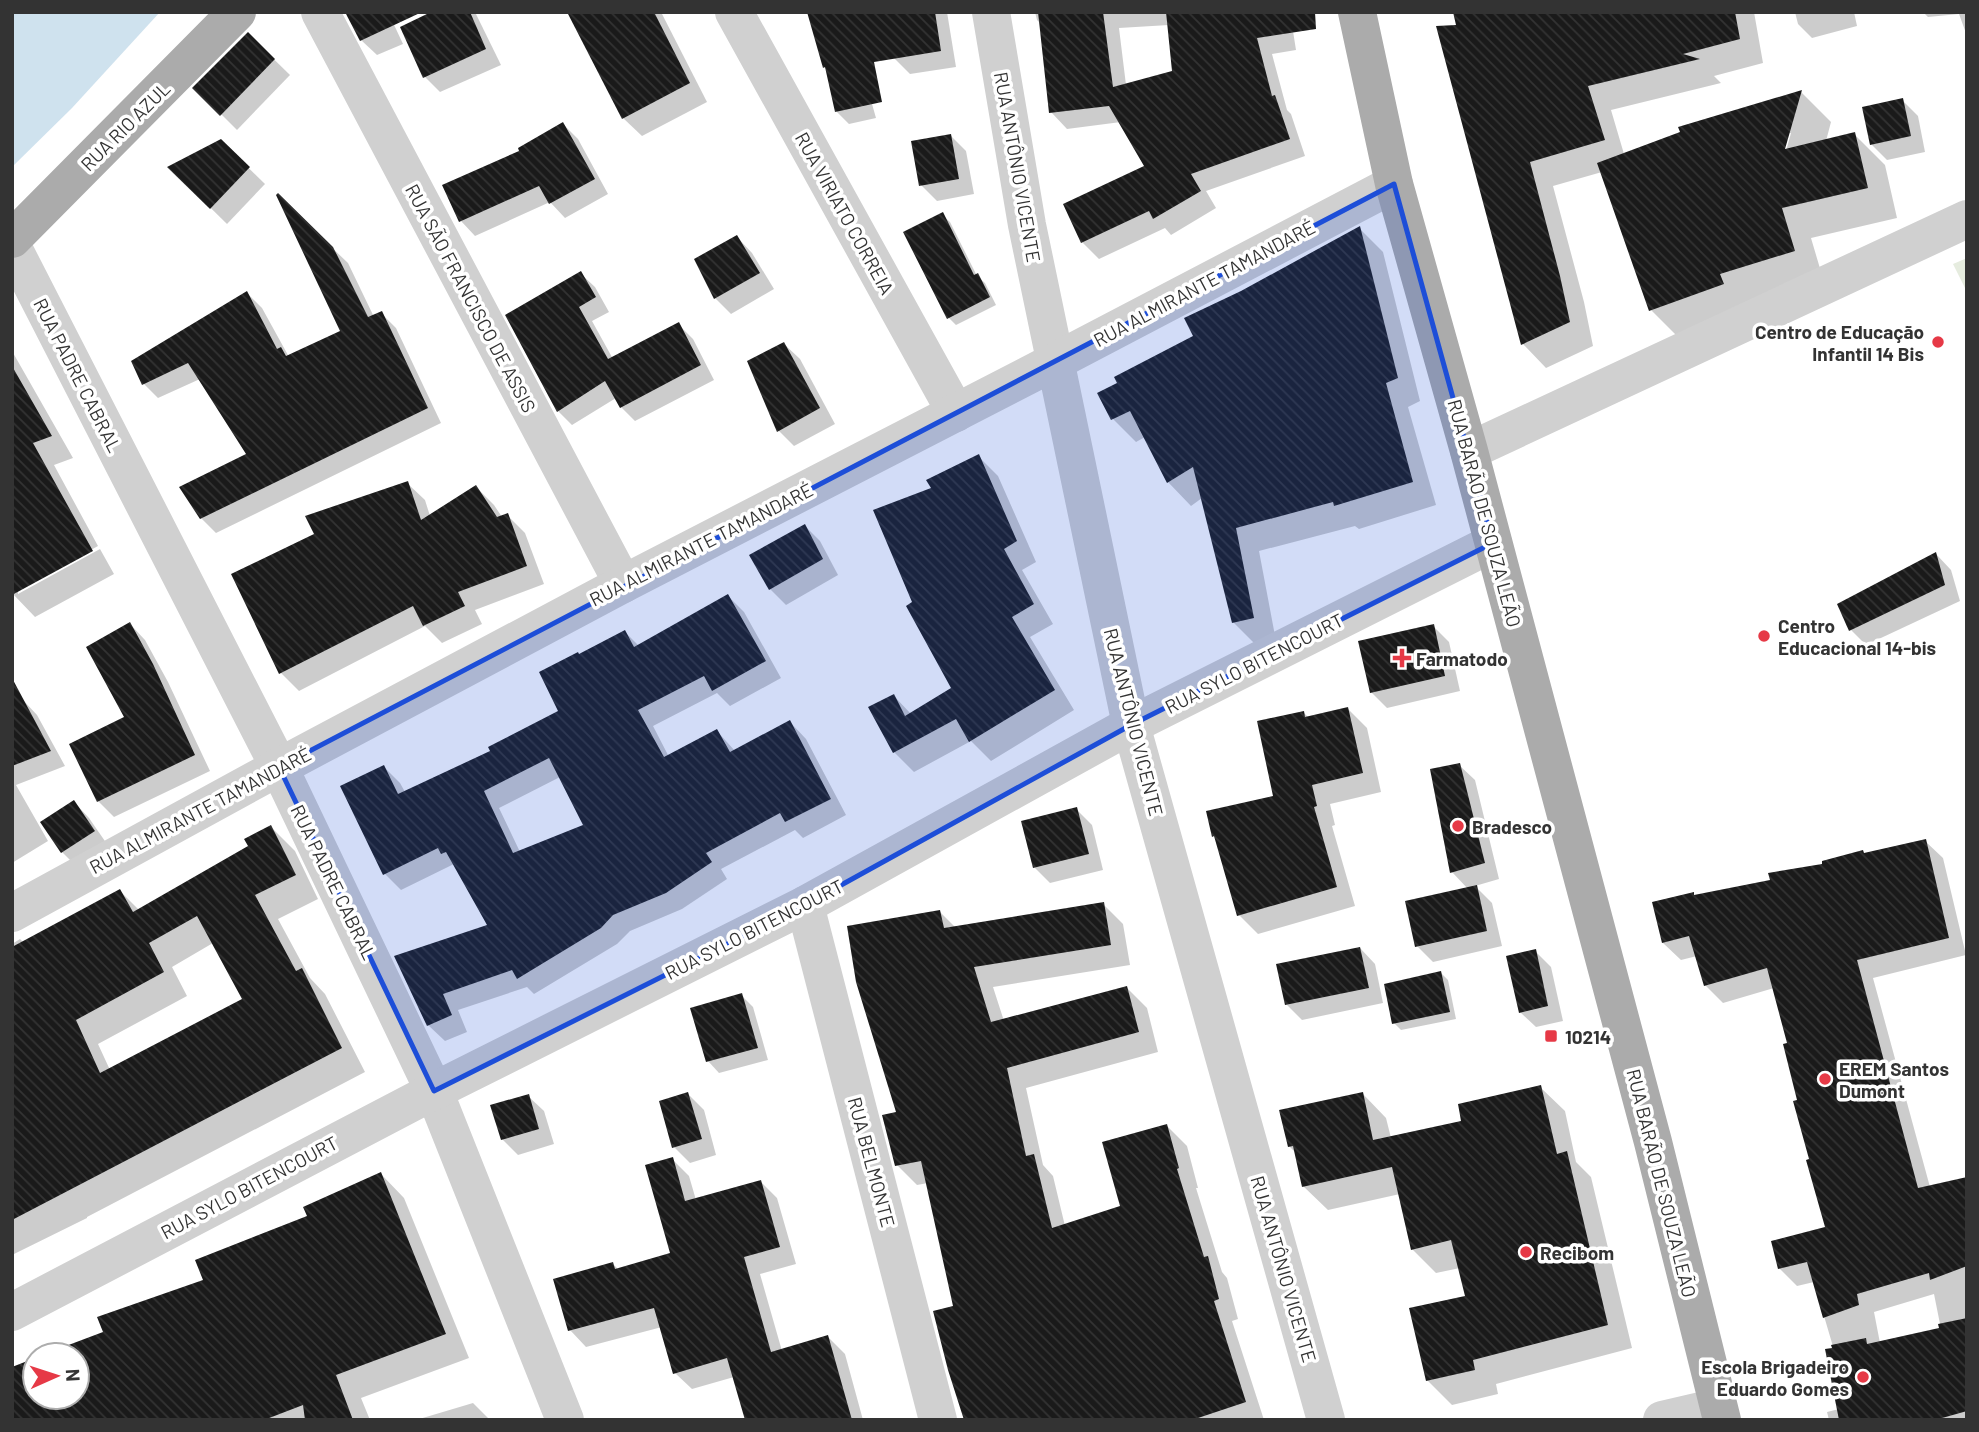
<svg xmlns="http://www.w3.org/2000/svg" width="1979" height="1432" font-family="Barlow,sans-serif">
<defs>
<pattern id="building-back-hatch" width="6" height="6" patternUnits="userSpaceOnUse" patternTransform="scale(1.75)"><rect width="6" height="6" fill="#1a1a1a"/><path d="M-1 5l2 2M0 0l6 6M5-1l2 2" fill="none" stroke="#333"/></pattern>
</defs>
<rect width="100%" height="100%" fill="#fff"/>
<path fill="#e6ecdf" d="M1967,258V292L1953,264Z"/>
<path fill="#cfe2ee" d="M12,12H160L72,108L12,167Z"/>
<g fill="#0003" fill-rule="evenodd">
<path d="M388,12L403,44L377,55L361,40Z"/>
<path d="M435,12H475L501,65L440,92L425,77Z"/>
<path d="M579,12H661L707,102L642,136L623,118Z"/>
<path d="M846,12L876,118L849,124L836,111L828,71L824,67Z"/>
<path d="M887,12H947L956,67L910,74L894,58Z"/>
<path d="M1035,12H1290L1296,50L1272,54L1287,110L1291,114L1305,156L1206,191L1216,208L1171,235L1165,228L1099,259L1082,242L1146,167L1121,122L1067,129L1051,112L1041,24L1037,20ZM1169,25L1174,73L1126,85L1119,28Z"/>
<path d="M1605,12H1754L1763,63L1714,76L1721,83L1611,110L1624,154L1801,92L1831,122L1826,141L1854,134L1885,165L1897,218L1811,238L1824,282L1681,340L1651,310L1602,172L1553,186L1584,302L1593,346L1546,368L1523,344L1438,28ZM1787,133H1791L1784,158L1781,157Z"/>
<path d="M1795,12H1854L1857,26L1812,38L1798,24Z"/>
<path d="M1923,12H1967V36L1959,14L1928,17Z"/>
<path d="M248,34L290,75L237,130L195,88Z"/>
<path d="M1902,100L1918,116L1925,152L1887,160L1872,145Z"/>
<path d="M563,124L578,139L608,194L565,218L550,202L475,236L461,221L522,152Z"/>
<path d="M951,136L966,151L974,194L937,201L921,185Z"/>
<path d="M221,141L265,184L227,224L170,168Z"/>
<path d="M279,197L348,263L374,317L381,313L396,328L441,423L216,533L201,518L249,455L200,379L158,398L143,383L247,293L262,308L289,357L342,332Z"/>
<path d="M942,215L950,222L977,276L985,283L996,305L956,325L949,318Z"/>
<path d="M1360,229L1383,252L1420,401L1408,407L1436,505L1359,529L1355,526L1259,551L1276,641L1257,646L1233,622L1202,498L1191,506L1168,482L1145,437L1136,442L1113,419L1242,292Z"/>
<path d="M737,237L752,253L774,289L731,314L715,298Z"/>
<path d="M580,273L595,287L609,312L592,321L613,359L679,325L693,339L714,380L635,421L621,407L616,398L572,425L558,411Z"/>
<path d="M784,344L800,359L835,424L794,446L779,431Z"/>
<path d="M12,351L73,458L54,465L98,546L18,590V594L100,549L114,574L35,617L12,593Z"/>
<path d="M978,456L998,476L1036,562L1022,570L1053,624L1030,637L1074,710L991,761L971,741L914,772L894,752V696L911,714L953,688L914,603L933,489Z"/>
<path d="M407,483L425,500L430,516L476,487L494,505L502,517L507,515L525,533L544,584L475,610L482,624L442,643L425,626L299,691L281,673L316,535Z"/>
<path d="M805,526L820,541L838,575L786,605L770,589Z"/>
<path d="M1936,554L1951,570L1960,601L1866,645L1851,630Z"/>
<path d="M728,596L744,612L781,678L730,706L717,693L653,726L669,757L717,731L735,751L790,722L806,739L846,815L803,838L795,830L721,869L727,879L682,909L630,931L617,944L534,994L527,987L458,1010L467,1032L445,1041L428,1025L396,957L489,926L454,864L401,890L385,874L342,787L384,767L400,783L405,792L492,752L560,711L579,656L625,632L639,646ZM560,777L586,826L520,852L499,808Z"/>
<path d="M130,624L145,640L168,682L210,771L114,817L98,801L127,718Z"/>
<path d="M1433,626L1449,642L1460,691L1387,708L1371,692Z"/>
<path d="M23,700L37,715L65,766L16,785L48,841L12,863V706Z"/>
<path d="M1348,709L1367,728L1381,792L1330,804L1335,825L1332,826L1355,906L1258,934L1239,915L1217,839L1213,836L1275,798L1303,712L1309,718Z"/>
<path d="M1459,765L1475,780L1499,879L1475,886L1492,903L1502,946L1433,962L1417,946L1468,889L1452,872Z"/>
<path d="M74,802L89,818L109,847L78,868L62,852L43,823Z"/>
<path d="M1076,809L1092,825L1103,870L1050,883L1034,867Z"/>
<path d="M271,827L295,851L318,899L278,919L310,978L325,994L365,1072L87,1217V1218L12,1255V944L20,939L24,943L120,891L139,910L250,847ZM213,943L244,1000L110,1070L98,1044L187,996L172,967Z"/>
<path d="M1925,841L1943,858L1966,955L1873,978L1930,1187L1967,1179V1420H1829L1827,1412L1839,1409L1834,1350L1814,1282L1797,1286L1779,1268L1827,1228L1811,1160L1789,1044L1774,988L1723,1003L1705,985L1697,956L1681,960L1663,943L1693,894L1696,896L1772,881L1824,865ZM1934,1294L1941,1329L1880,1343L1874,1312Z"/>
<path d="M1103,904L1123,924L1130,965L993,987L1004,1021L1127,988L1147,1008L1158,1052L1026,1088L1043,1165L1053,1176L1065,1226L1122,1208L1167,1126L1187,1146L1198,1188H1196L1222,1272L1227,1278L1238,1319L1232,1321L1264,1420H965L955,1308L928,1183L917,1185L897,1165L899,1113L940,912L956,928Z"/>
<path d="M1360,948L1375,964L1383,1003L1302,1020L1286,1004Z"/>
<path d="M1535,951L1551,967L1563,1021L1536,1027L1520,1012Z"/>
<path d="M1440,972L1448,980L1456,1019L1401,1030L1394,1023Z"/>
<path d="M741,995L753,1007L768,1060L719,1073L708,1061Z"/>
<path d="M1540,1087L1565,1111L1576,1162L1591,1177L1632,1348L1496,1384L1498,1394L1452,1405L1427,1380L1467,1297L1460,1268L1436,1273L1412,1249L1400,1194L1328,1210L1303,1186L1296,1153L1289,1146L1362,1093L1386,1118L1391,1138L1464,1122Z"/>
<path d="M688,1094L704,1110L716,1155L690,1163L674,1147Z"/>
<path d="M528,1096L544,1111L554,1144L518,1155L502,1139Z"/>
<path d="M672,1159L689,1176L696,1200L760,1181L777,1198L796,1264L760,1274L782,1351L828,1337L845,1354L863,1420H747L734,1377L692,1389L675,1373L662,1327L586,1347L570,1330L612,1263L619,1270L672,1254Z"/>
<path d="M381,1174L404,1198L469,1358L361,1398L370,1420H12L35,1360V1397H77V1355H47L105,1333L205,1281Z"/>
<path d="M473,1403L490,1420H416Z"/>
</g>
<g fill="url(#building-back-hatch)" fill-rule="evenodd">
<path d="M345,12H422L360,41Z"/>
<path d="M431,12H470L486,49L423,78L400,27Z"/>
<path d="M567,12H654L690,83L622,119Z"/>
<path d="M807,12H935L941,51L874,62L882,102L835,112L825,67L823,68Z"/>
<path d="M1038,12H1103L1113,87L1172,71L1166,12H1315L1316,29L1257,38L1272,96L1275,95L1290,139L1191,174L1201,191L1153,219L1149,211L1081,243L1063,204L1144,166L1109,106L1049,113Z"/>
<path d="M1453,12H1735L1740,39L1683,54L1700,59L1588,86L1605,140L1530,162L1560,276L1570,322L1521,345L1436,26L1456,25Z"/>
<path d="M248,32L275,59L220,116L192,88Z"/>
<path d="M1802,90L1785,149L1855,132L1868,188L1782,208L1795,251L1720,274L1724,284L1649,311L1597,163L1680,132L1678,127Z"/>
<path d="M1903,98L1911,136L1870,145L1862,107Z"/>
<path d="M563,122L595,179L549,204L539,186L459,222L442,185L519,151L518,148Z"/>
<path d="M951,134L959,179L919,186L911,141Z"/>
<path d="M221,139L250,167L210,209L167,167Z"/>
<path d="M278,193L333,247L368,317L382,311L428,408L200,519L179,487L246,454L188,363L142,385L131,361L247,291L277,349L281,347L286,356L340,331L276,195Z"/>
<path d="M943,212L974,275L978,273L990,297L947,319L903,232Z"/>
<path d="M1360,226L1398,378L1386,383L1413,482L1334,506L1333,502L1236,528L1254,618L1232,623L1193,467L1167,483L1130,411L1111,420L1097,393L1117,383L1114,377L1193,336L1184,318L1241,291Z"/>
<path d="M737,235L760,273L714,299L694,259Z"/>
<path d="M581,271L596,297L579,307L608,359L679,322L701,365L620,408L605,381L557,412L505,315Z"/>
<path d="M784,342L820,408L777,432L747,361Z"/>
<path d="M12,366L52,436L33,443L93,551L12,595Z"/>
<path d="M979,454L1017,541L1004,549L1034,604L1012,617L1055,690L969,742L956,719L893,753L868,707L894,694L905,716L951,688L906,606L912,602L873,510L931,488L926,480Z"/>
<path d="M408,481L421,520L476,485L497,517L508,513L527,566L458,592L465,606L423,626L413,606L279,674L231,574L314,534L305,516Z"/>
<path d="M805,524L823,559L769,590L749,555Z"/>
<path d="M1936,552L1945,585L1849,631L1837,604Z"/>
<path d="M728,594L766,661L712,691L704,676L638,710L664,757L717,729L730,752L790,720L831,799L785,822L780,813L706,853L712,862L666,893L613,915L601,928L517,979L512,970L443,994L452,1015L427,1026L394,956L487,925L446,852L441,854L438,848L383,875L340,786L384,765L398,794L490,751L488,747L558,711L539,672L578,652L579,654L625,630L634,647ZM549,758L583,825L513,853L484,791Z"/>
<path d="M130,622L153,664L195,755L97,802L69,744L124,717L86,647Z"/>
<path d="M1434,624L1445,676L1370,693L1358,641Z"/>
<path d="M12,678L51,751L12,766Z"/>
<path d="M1348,707L1363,773L1312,785L1317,806L1314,807L1337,887L1237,916L1214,836L1212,837L1206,811L1273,796L1257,721L1304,711L1305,717Z"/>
<path d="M1460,763L1485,863L1450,873L1430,769Z"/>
<path d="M74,800L95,831L61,853L40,822Z"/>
<path d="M1077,807L1089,854L1033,868L1021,821Z"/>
<path d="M271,825L296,875L255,895L296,971L302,968L342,1048L12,1220V947L120,889L133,912L248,846L244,839ZM197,916L242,999L100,1073L76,1020L164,972L149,943Z"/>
<path d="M1926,839L1949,938L1857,960L1918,1188L1967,1177V1266L1930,1280L1929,1273L1857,1294L1859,1305L1823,1318L1807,1262L1778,1269L1771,1241L1825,1227L1806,1160L1809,1159L1793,1101L1797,1100L1783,1044L1787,1043L1767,968L1704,986L1689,936L1662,943L1652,902L1694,892V895L1770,880L1768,873L1822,864V861L1863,850L1864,853Z"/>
<path d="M1477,885L1487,931L1415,947L1405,901Z"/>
<path d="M1104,902L1111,945L974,967L991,1022L1127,986L1139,1032L1007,1068L1026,1156L1034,1154L1052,1228L1120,1206L1102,1142L1167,1124L1179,1168L1177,1169L1204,1257L1208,1256L1219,1299L1214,1301L1246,1402L1192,1420H964L948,1370L933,1311L953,1306L921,1161L895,1166L882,1115L896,1112L856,982L847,926L940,910L944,928Z"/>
<path d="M1360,947L1369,988L1285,1005L1276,964Z"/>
<path d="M1536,949L1548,1006L1519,1013L1506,956Z"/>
<path d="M1441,971L1450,1012L1392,1024L1384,984Z"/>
<path d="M742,993L758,1048L706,1062L690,1008Z"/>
<path d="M1541,1085L1557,1154L1567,1151L1608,1325L1473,1360L1475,1370L1426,1381L1409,1308L1465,1296L1451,1240L1411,1250L1392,1167L1302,1187L1293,1146L1288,1147L1279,1110L1363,1092L1373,1140L1461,1121L1458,1104Z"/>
<path d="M688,1092L702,1139L672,1148L659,1101Z"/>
<path d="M529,1094L539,1129L501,1140L490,1105Z"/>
<path d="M673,1157L685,1201L761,1180L780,1247L744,1257L771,1352L828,1335L852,1420H745L727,1358L673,1374L654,1308L568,1331L553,1279L613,1262L615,1269L670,1253L645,1165Z"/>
<path d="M381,1172L446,1334L336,1375L353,1420H305L303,1405L264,1420H12V1367L35,1358V1397H77V1355H42L103,1332L97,1317L203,1280L195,1260L307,1216L303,1207Z"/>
<path d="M1967,1318V1411L1935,1420H1839L1825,1349L1832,1348L1831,1345L1866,1338L1867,1344L1939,1328L1938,1324Z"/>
</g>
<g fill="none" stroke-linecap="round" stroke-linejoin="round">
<g stroke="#d0d0d0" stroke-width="38">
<path d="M320,12L623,584"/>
<path d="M734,12L956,413"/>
<path d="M991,12L1027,225L1131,725L1326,1420"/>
<path d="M12,246L279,767L434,1091L565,1420"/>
<path d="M1469,451L1967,219"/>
<path d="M805,905L938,1420"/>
<path d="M12,913L279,767L623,584L1056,361L1394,184"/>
<path d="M12,1312L434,1091L805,905L1131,725L1493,543"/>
<path d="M1662,1420L1718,1407"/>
</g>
<g stroke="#ababab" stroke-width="38">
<path d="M1357,12L1394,184L1469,451L1653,1142L1722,1420"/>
<path d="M12,239L237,12"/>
</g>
</g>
<path fill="#1d4ed8" fill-opacity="0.2" stroke="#1d4ed8" stroke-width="5" stroke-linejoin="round" d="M1394,184L1493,543L1131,725L805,905L434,1091L279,767Z"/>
<g fill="#e63946" stroke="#fff" stroke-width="2.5">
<circle cx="1938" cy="342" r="7"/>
<circle cx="1764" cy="636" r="7"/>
<path d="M1398.5 647.5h7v7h7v7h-7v7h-7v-7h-7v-7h7z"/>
<circle cx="1458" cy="826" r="7"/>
<rect x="1544" y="1029" width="14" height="14" rx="3.5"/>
<circle cx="1825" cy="1079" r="7"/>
<circle cx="1526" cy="1252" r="7"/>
<circle cx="1863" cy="1377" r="7"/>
</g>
<g text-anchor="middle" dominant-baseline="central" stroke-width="7" stroke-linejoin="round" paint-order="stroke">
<g font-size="19" fill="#333" stroke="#fff">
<text transform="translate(125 126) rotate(-45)">RUA RIO AZUL</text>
<text transform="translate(1018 167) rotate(80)">RUA ANTÔNIO VICENTE</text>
<text transform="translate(845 213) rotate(61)">RUA VIRIATO CORREIA</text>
<text transform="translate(1204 283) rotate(-28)">RUA ALMIRANTE TAMANDARÉ</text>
<text transform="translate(471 298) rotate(62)">RUA SÃO FRANCISCO DE ASSIS</text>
<text transform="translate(78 375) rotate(63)">RUA PADRE CABRAL</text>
<text transform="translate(1485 513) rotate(75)">RUA BARÃO DE SOUZA LEÃO</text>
<text transform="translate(701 544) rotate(-27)">RUA ALMIRANTE TAMANDARÉ</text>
<text transform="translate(1254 663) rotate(-27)">RUA SYLO BITENCOURT</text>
<text transform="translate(1134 722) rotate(76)">RUA ANTÔNIO VICENTE</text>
<text transform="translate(200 810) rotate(-28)">RUA ALMIRANTE TAMANDARÉ</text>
<text transform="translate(334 882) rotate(64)">RUA PADRE CABRAL</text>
<text transform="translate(754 929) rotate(-27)">RUA SYLO BITENCOURT</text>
<text transform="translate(872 1162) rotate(75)">RUA BELMONTE</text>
<text transform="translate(1662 1183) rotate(76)">RUA BARÃO DE SOUZA LEÃO</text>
<text transform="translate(249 1187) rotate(-28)">RUA SYLO BITENCOURT</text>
<text transform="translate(1284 1269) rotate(74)">RUA ANTÔNIO VICENTE</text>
</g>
<g font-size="19" font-weight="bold" fill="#333" stroke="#fff" text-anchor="start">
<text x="1924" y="331" text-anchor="end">Centro de Educação<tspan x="1924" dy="22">Infantil 14 Bis</tspan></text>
<text x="1778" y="625">Centro<tspan x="1778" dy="22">Educacional 14-bis</tspan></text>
<text x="1416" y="658">Farmatodo</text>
<text x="1472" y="826">Bradesco</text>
<text x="1565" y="1036">10214</text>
<text x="1839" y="1068">EREM Santos<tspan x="1839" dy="22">Dumont</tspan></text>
<text x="1540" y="1252">Recibom</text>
<text x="1849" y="1366" text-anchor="end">Escola Brigadeiro<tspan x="1849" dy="22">Eduardo Gomes</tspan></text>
</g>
</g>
<rect width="1979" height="1432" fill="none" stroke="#333333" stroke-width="28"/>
<g transform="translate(56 1376) rotate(87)"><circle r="33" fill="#ffffff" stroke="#adadad" stroke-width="2"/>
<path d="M0-5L12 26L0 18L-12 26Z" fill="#e63946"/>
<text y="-10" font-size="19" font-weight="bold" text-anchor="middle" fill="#333333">N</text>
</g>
</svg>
